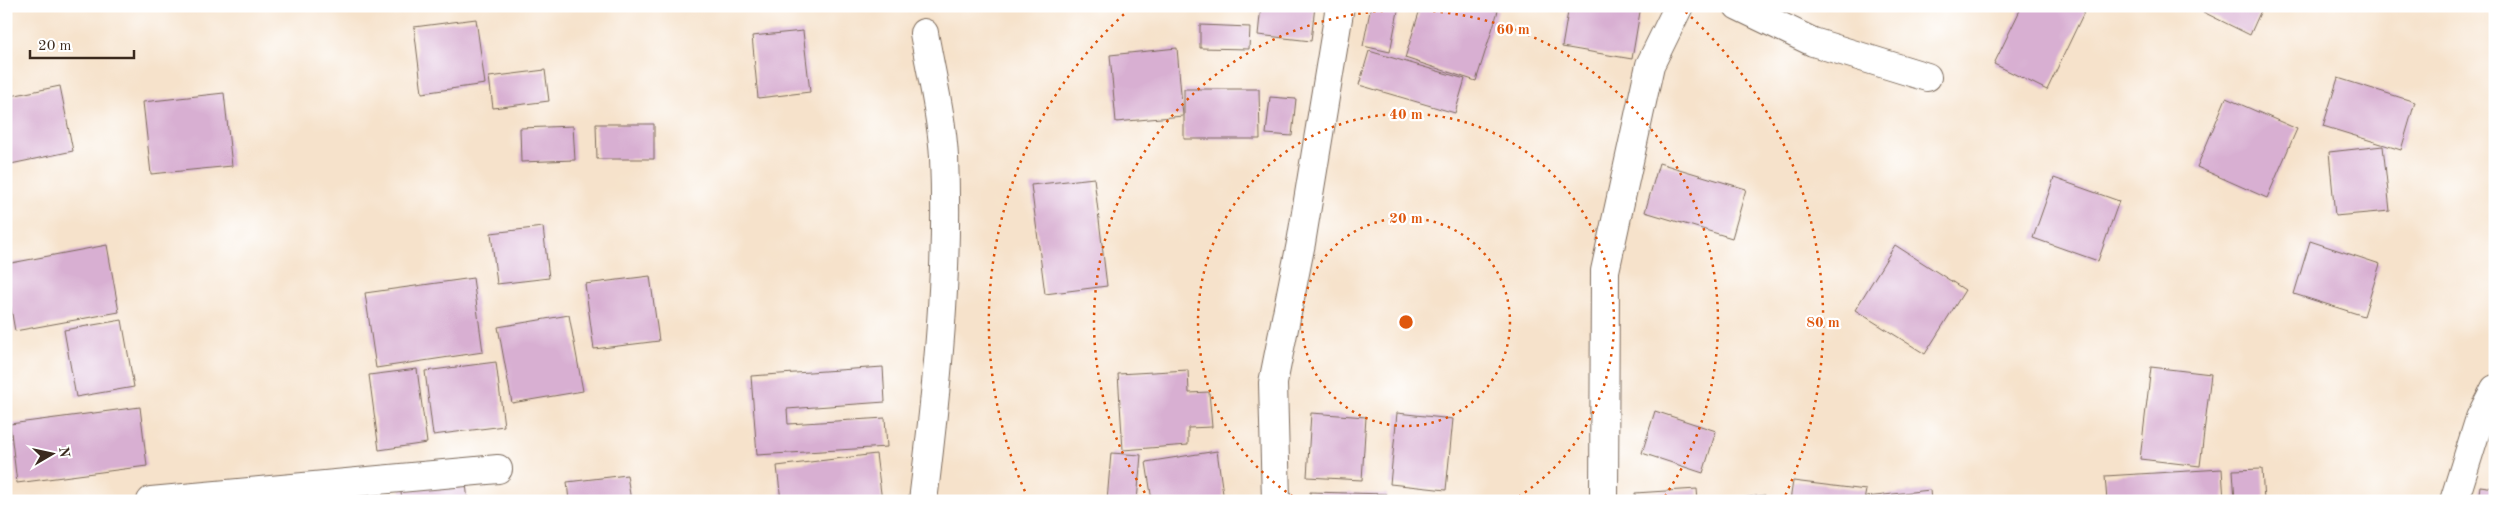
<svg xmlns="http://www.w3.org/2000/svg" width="2501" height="507" font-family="'Old Standard TT',serif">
<rect width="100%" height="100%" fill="#fff"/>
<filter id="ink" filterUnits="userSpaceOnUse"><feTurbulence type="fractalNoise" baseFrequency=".02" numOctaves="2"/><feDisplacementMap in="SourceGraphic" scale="10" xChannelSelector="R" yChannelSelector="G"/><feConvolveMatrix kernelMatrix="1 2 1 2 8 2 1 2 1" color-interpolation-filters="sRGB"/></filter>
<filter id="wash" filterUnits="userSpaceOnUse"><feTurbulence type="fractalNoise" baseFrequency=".0096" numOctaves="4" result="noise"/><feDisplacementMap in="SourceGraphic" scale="20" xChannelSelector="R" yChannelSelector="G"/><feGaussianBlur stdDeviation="1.12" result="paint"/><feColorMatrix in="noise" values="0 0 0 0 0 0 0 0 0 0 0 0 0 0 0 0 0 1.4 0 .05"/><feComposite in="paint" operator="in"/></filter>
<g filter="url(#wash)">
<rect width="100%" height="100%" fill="#f6e2cb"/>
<g id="blocks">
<g fill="#d8afd2">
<path d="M1261,6H1315L1311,41L1258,35Z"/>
<path d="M1371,6H1399L1390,52L1363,46Z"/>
<path d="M1421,6H1483L1498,11L1476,81L1405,58Z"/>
<path d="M1569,6H1641L1632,59L1562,47Z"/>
<path d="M2022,6H2087L2047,90L1994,64Z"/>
<path d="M2191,6H2263L2250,35Z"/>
<path d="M476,19L485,84L422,93L414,27Z"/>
<path d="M1200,25L1250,27L1249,49L1200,48Z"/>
<path d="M803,31L810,92L758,98L752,36Z"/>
<path d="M1177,48L1183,116L1116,122L1110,55Z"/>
<path d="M1369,51L1465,79L1455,113L1359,85Z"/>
<path d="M545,70L549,101L493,108L489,77Z"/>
<path d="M2338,78L2415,102L2401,150L2323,126Z"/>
<path d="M60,86L73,151L6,165V97Z"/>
<path d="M1184,89H1259L1260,139H1184Z"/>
<path d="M224,93L232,166L151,174L143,102Z"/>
<path d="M1270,97L1296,99L1292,136L1266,134Z"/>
<path d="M2226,98L2297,129L2267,198L2197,167Z"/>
<path d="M596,124H654V159H597Z"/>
<path d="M573,126L575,160L521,162L520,128Z"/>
<path d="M2383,146L2390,211L2335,216L2329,152Z"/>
<path d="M1659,163L1746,189L1732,238L1645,212Z"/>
<path d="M1094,178L1107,286L1045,294L1031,185Z"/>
<path d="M2054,178L2119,201L2098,261L2033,238Z"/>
<path d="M543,227L549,278L497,284L491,233Z"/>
<path d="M2310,241L2380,264L2364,316L2294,294Z"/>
<path d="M107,245L119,312L15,331L6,280V264Z"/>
<path d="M1895,245L1965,290L1925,354L1855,310Z"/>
<path d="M650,276L659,341L594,349L585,284Z"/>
<path d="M473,278L483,352L376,368L365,293Z"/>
<path d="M569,315L583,391L512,403L498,327Z"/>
<path d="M122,320L134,387L76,397L64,330Z"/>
<path d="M496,362L504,426L433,435L425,371Z"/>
<path d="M883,367L885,402L787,409L788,424L885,418L887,447L757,455L751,376Z"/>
<path d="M2151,367L2211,374L2200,466L2140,459Z"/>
<path d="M417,369L427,443L379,450L369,375Z"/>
<path d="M1188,370L1189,393L1209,392L1212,427L1188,428V445L1123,450L1118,374Z"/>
<path d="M140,407L147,466L17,483L10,424Z"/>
<path d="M1655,411L1716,431L1703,473L1642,453Z"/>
<path d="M1311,413L1366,417L1362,480L1307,477Z"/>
<path d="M1397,413L1453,419L1446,490L1390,484Z"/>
<path d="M1217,451L1224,501H1152L1146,462Z"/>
<path d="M1111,453L1141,455L1137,501H1107Z"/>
<path d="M876,454L882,501H781L777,466Z"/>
<path d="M2222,469L2224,501H2107L2105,476Z"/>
<path d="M2262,469L2264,501H2235L2233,470Z"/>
<path d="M465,475L468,501H402L400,484Z"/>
<path d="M627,475L631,501H569L567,482Z"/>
<path d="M1793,481L1866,490L1864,501H1790Z"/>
<path d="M2480,486L2495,488V501H2478Z"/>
<path d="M1697,489L1698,501H1636L1635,493Z"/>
<path d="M1930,490L1931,501H1866V497Z"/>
<path d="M1310,492L1387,494V501H1310Z"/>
<path d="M1765,495L1766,501H1725V500Z"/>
</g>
</g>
</g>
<g filter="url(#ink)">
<use href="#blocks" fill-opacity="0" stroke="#7c6a5b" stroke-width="1"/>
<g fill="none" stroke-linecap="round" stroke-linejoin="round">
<defs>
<g id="minor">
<path d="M1738,6L1813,42L1927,77"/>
<path d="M151,501L498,469"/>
<path d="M923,501C937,387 949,271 944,157C942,117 931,73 924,33"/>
<path d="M1276,501L1273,383L1301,243L1340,6"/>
<path d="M1604,501L1605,271L1650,65L1679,6"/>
<path d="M2454,501L2480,418L2495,389"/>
</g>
</defs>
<use href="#minor" stroke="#7c6a5b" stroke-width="30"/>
<use href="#minor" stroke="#fff" stroke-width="28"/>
</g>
</g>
<g fill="none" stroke="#df570d" stroke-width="2.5" stroke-dasharray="2.5 5">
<circle cx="1406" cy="322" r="104"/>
<path d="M1299 500A208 208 0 1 1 1513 500"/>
<path d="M1149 499A312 312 0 1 1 1663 499"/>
<path d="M1028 498A417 417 0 0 1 1132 7M1680 7A417 417 0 0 1 1784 498"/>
</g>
<circle cx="1406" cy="322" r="8" fill="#df570d" stroke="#fff" stroke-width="2.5"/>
<g font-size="15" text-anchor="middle" font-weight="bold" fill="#df570d" stroke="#fff" stroke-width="4.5" stroke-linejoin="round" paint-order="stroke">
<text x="1513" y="34">60 m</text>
<text x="1406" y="119">40 m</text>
<text x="1406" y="223">20 m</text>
<text x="1823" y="327">80 m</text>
</g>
<rect width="2501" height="507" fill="none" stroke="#fff" stroke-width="25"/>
<g transform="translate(52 454) rotate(81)" stroke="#ffffff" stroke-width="4" paint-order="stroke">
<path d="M0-4L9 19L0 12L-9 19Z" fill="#3b2a1e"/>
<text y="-8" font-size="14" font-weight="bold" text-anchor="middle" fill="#3b2a1e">N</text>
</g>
<path d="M30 50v8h104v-8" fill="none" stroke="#3b2a1e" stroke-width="2.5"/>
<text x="38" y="50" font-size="15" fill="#3b2a1e" stroke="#ffffff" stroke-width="4" paint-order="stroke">20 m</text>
</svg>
